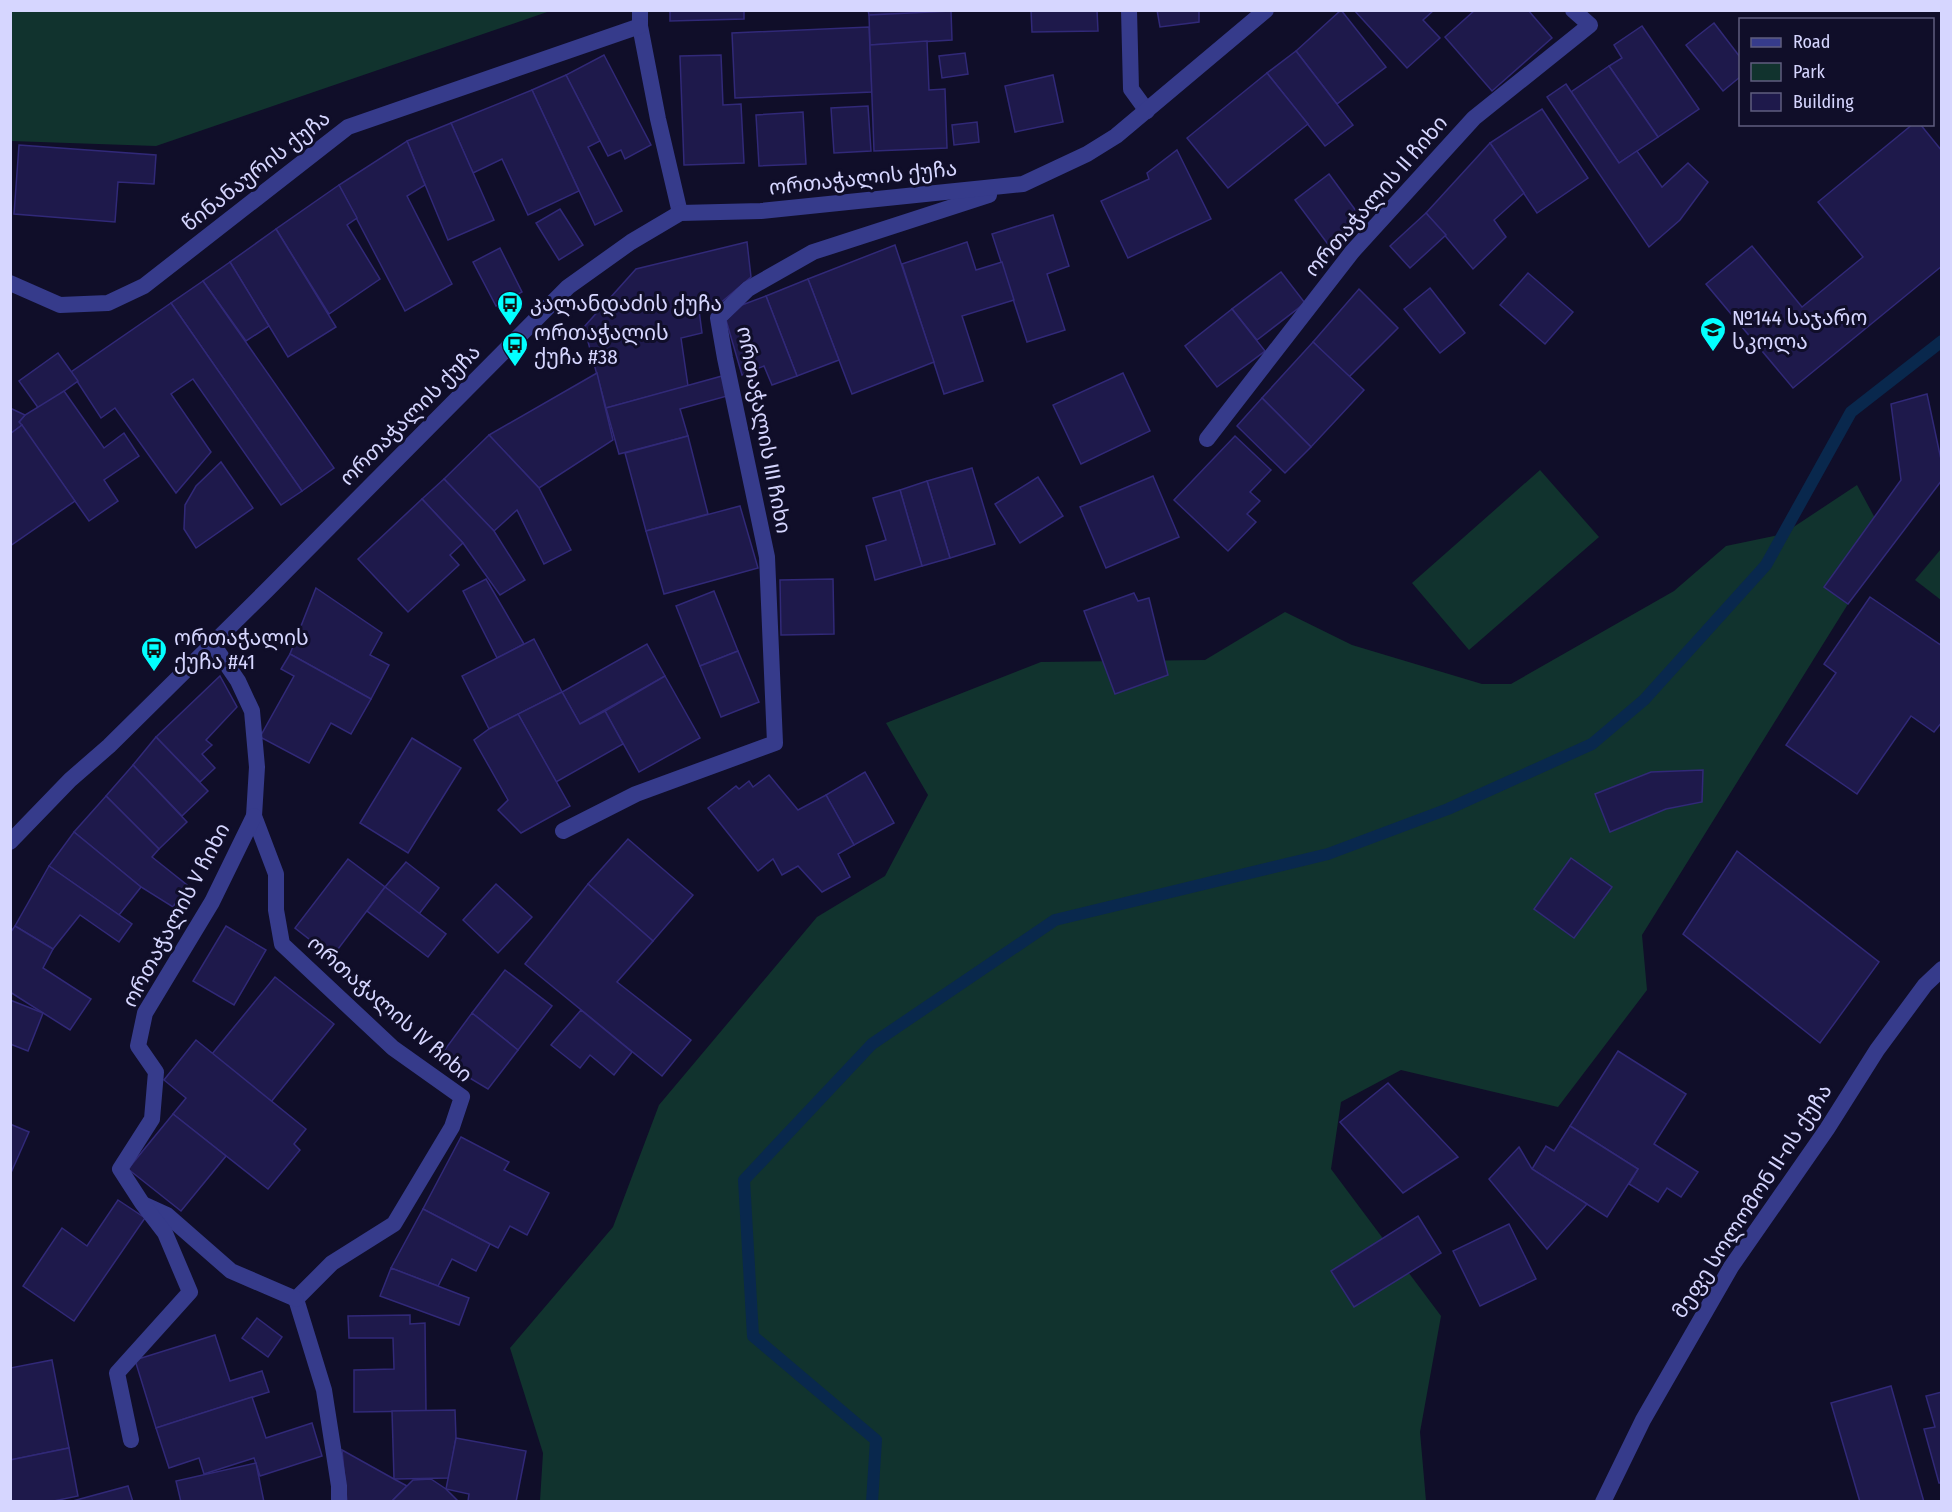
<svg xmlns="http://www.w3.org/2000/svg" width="1952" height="1512" font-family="'Fira Sans Condensed','Noto Sans Georgian',sans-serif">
<rect width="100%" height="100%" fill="#100e29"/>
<g fill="#11332e">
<path d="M11,10H550V11L156,146L11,141Z"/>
<path d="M1540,470L1599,537L1469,650L1412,583Z"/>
<path d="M1857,485L1882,531L1848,604L1642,935L1647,990L1558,1107L1401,1070L1341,1102L1331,1169L1441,1316L1420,1432L1426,1501H540L543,1453L510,1348L613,1227L659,1105L817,917L885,876L928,795L886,723L1041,662L1205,660L1285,612L1352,645L1482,684H1511L1674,591L1726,546L1783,534Z"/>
<path d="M1941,549V600L1915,580Z"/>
</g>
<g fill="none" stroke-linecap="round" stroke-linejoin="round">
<path stroke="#09284d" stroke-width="12" d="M872,1502L876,1440L753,1336L744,1180L872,1044L1055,920L1328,854L1448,809L1592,744L1644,700L1766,565L1851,412L1942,341"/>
</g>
<g fill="#1e194b" stroke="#312978" stroke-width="1.5">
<path d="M670,10H744V19L670,21Z"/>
<path d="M868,10H925V13L869,15Z"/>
<path d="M1031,10H1097L1098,31L1032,32Z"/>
<path d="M1157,10H1199V22L1160,27Z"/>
<path d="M1341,10L1386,67L1337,104L1296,51Z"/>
<path d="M1354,10H1434L1423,20L1440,38L1407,68Z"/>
<path d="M1475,10H1528L1552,38L1492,91L1445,37Z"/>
<path d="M951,11L952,40L870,45L869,15Z"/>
<path d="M1714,23L1740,57V77L1723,91L1686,45Z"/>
<path d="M1642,26L1699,109L1658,137L1609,66L1622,58L1614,45Z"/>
<path d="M869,27L872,92L735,98L732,33Z"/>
<path d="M927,41L929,90L945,89L947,148L874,151L870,45Z"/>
<path d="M1296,51L1353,125L1325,146L1267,73Z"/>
<path d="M965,53L968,74L942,78L939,56Z"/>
<path d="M604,55L651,145L625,159L621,150L608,156L566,75Z"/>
<path d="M721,55L723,105L741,104L744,163L684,165L680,56Z"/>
<path d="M1609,66L1658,137L1619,163L1571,92Z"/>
<path d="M1267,73L1308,124L1228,188L1187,138Z"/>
<path d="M566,75L600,141L588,147L622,211L595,225L532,90Z"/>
<path d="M1053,75L1063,122L1015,132L1005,86Z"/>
<path d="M1566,84L1619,163L1637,151L1662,187L1688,163L1708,182L1680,220L1649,247L1547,97Z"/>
<path d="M532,90L579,191L528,215L502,159L473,173L451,123Z"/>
<path d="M868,106L871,151L834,153L831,108Z"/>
<path d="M1542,109L1588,178L1537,213L1490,143Z"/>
<path d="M803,112L806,164L759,166L756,115Z"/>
<path d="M977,122L979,142L954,145L952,125Z"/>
<path d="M451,123L494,220L448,240L407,141Z"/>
<path d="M1913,124H1920L1942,151V266L1793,388L1706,284L1752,246L1802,307L1863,257L1818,202Z"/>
<path d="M407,141L425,185L407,196L452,284L405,311L339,185Z"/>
<path d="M1490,143L1524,193L1494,220L1506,237L1473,269L1426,213Z"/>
<path d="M19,145L156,155L154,184L118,182L115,222L14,214Z"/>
<path d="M1177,150L1211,219L1128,258L1101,201L1149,179L1147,173Z"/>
<path d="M1329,174L1359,215L1330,247L1295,200Z"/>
<path d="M339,185L357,218L347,225L380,279L329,314L276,229Z"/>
<path d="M560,209L583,245L559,260L536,223Z"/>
<path d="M1426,213L1446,235L1410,268L1390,246Z"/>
<path d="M1053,215L1069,266L1047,274L1065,330L1027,342L992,234Z"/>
<path d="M276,229L336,327L288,357L230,262Z"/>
<path d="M747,242L751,277L718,305L699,310L702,333L681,338L688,386L606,408L584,327L636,269Z"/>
<path d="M967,242L976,270L1002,262L1014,300L962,316L983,381L944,394L902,264Z"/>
<path d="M895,245L934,362L852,394L808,279Z"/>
<path d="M500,248L522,292L496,306L473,262Z"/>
<path d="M230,262L269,326L246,341L203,281Z"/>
<path d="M1281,272L1305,303L1257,340L1232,309Z"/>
<path d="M1528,273L1573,312L1545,344L1500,305Z"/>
<path d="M808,279L839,360L797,376L766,296Z"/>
<path d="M203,281L334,468L302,491L171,303Z"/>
<path d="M1430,288L1465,333L1440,353L1404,309Z"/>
<path d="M1359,289L1398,328L1349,377L1313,342Z"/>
<path d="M766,296L797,376L772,385L764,366L742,375L726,320L742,305Z"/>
<path d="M171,303L302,491L281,505L193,379L171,394L211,452L176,493L115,408L101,418L71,372Z"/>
<path d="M1232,309L1265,351L1217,387L1185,346Z"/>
<path d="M1313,342L1364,390L1311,447L1262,398Z"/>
<path d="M58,353L78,381L39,409L19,381Z"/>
<path d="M597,373L613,440L539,488L489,435Z"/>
<path d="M1123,373L1150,431L1081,464L1053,405Z"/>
<path d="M722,376L727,396L680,409L688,436L619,454L606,408Z"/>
<path d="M64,391L104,448L124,433L139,456L104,480L118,501L89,521L19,422L25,415Z"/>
<path d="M1927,394L1942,464V480L1848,604L1824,587L1901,480L1891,404Z"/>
<path d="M1262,398L1311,447L1285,473L1237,426Z"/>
<path d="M10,408L25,415L19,422L22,425L10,434Z"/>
<path d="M22,425L75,501L10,546V434Z"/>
<path d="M489,435L539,488L571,550L544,564L517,510L494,531L444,479Z"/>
<path d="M688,436L708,514L646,531L625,453Z"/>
<path d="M1235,436L1271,470L1250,492L1260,501L1247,514L1256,522L1228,551L1174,500Z"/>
<path d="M221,462L253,508L196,548L184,529L185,505L196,486Z"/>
<path d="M972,468L995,544L950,558L927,481Z"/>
<path d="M1153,476L1179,537L1106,568L1080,507Z"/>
<path d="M1038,477L1063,516L1020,543L995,504Z"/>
<path d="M444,479L494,531L525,580L500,595L463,543L422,499Z"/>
<path d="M927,481L950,558L922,566L900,490Z"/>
<path d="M900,490L922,566L875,580L866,546L886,540L873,498Z"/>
<path d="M422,499L463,543L450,555L459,565L408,612L358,559Z"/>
<path d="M740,506L758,568L664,594L646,531Z"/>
<path d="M486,579L524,644L497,658L463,591Z"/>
<path d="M833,579L834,634L781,635L780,580Z"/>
<path d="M316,588L382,633L370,655L389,665L371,699L290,654Z"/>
<path d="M714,591L738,651L700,666L676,606Z"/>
<path d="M1134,593L1138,601L1149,598L1168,675L1115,694L1084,611Z"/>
<path d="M1870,597L1942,646V722L1934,732L1911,716L1857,794L1786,745L1836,673L1824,664Z"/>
<path d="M534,639L562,692L489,729L462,676Z"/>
<path d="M647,644L665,676L580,724L562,692Z"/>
<path d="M738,651L759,702L721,717L700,666Z"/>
<path d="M290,654L371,699L351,734L331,723L309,763L260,737L294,676L281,669Z"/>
<path d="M220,676L237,707L206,740L212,745L202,754L215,768L200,782L156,737Z"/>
<path d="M665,676L700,738L639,772L605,711Z"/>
<path d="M562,692L580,724L605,711L623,744L556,782L518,714Z"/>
<path d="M518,714L570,806L521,833L498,810L508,800L474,740L489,729Z"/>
<path d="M156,737L208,791L182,816L133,765Z"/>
<path d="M412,738L461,768L408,853L360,823Z"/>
<path d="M133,765L187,822L159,849L106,796Z"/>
<path d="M1703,770L1702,802L1666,809L1610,832L1595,794L1651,772Z"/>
<path d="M865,772L894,823L854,845L826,795Z"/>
<path d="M769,775L798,810L826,795L854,845L838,854L850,877L822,892L798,866L782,875L773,859L758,871L708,808L736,786L739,789L749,781L753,787Z"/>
<path d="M106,796L159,849L152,857L187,885L173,907L141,887L74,832Z"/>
<path d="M74,832L141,887L119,915L49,866Z"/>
<path d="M628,839L693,895L653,941L588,884Z"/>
<path d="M1737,851L1879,962L1820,1043L1683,934Z"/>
<path d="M1571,858L1612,887L1574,938L1534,909Z"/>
<path d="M348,859L385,887L332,957L295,928Z"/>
<path d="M406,862L439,888L419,914L385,887Z"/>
<path d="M49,866L132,924L119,942L80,915L53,949L15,926Z"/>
<path d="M496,884L532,917L498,953L463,920Z"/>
<path d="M588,884L653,941L617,982L691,1040L662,1076L525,964Z"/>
<path d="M385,887L446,934L428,957L367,911Z"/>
<path d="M15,926L53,949L43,968L91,999L70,1030L10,992V933Z"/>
<path d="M226,926L266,950L234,1005L193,981Z"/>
<path d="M505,970L552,1006L518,1050L472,1013Z"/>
<path d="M275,977L334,1024L271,1102L212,1054Z"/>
<path d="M10,1000L43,1013L28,1051L10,1044Z"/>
<path d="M581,1010L632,1052L614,1075L590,1055L580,1068L551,1045Z"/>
<path d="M472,1013L518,1050L488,1089L438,1059Z"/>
<path d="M196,1040L306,1129L294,1144L300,1150L268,1189L173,1114L186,1098L164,1080Z"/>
<path d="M1618,1051L1686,1094L1654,1144L1698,1172L1681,1197L1667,1188L1658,1202L1629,1184L1638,1169L1570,1126Z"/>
<path d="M1388,1083L1458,1157L1403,1193L1340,1122Z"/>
<path d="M173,1114L226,1156L181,1211L128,1169Z"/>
<path d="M10,1124L29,1132L10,1175Z"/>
<path d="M1570,1126L1638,1169L1607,1217L1532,1169L1546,1146L1554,1151Z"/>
<path d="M461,1137L509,1162L504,1170L549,1193L527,1235L510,1226L498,1248L423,1209Z"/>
<path d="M1519,1147L1532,1169L1587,1204L1547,1249L1489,1179Z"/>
<path d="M118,1200L145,1218L74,1321L23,1286L62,1228L87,1246Z"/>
<path d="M423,1209L490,1244L476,1271L452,1259L438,1286L391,1268Z"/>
<path d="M1418,1216L1441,1253L1354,1307L1331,1271Z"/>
<path d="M1509,1224L1536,1279L1480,1306L1453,1251Z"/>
<path d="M391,1268L469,1298L459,1325L380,1296Z"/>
<path d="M410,1315V1324L425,1323L426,1411L354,1412V1370L394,1369L393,1338H349L348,1316Z"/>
<path d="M257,1318L282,1337L268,1357L242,1338Z"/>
<path d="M215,1335L230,1381L262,1371L269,1392L156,1428L135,1360Z"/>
<path d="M52,1360L69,1448L10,1460V1368Z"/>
<path d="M1891,1386L1924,1502H1860L1831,1403Z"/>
<path d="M1942,1392V1483H1939L1924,1429L1935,1427L1926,1396Z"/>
<path d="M252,1397L266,1438L312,1423L322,1456L260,1476L254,1458L204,1474L199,1458L169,1468L156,1428Z"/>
<path d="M455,1410L456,1438L449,1478L394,1479L392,1411Z"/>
<path d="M456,1438L526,1451L516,1502H469L468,1501L469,1494L446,1489Z"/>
<path d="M69,1448L78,1496L49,1502H10V1460Z"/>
<path d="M342,1450L394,1479L407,1486L391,1502H347Z"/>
<path d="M256,1463L264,1502H181L176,1481Z"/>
<path d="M431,1479L446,1489L459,1502H391L413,1480Z"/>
<path d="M128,1486L133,1502H69Z"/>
</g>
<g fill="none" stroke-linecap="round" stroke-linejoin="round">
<g stroke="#363b8b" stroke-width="16">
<path d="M640,10V26L658,119L680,213"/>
<path d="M1129,10L1131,89L1147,111"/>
<path d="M10,283L60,305L108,303L144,286L348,127L640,26"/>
<path d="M1207,439L1352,252L1474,118L1590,25L1573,10"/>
<path d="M212,643L238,681L252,711L257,767L254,816L276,874V910L282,944L393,1048L462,1097L452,1127L394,1224L332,1263L296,1299L324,1390L339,1486V1502"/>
<path d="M563,831L636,794L775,743L767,557L725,358L718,318L748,289L813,252L989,195"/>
<path d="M10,842L70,780L109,746L266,591L568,287L631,242L680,213L761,211L1023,184L1087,154L1116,136L1266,10"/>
<path d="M145,1205L167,1215L231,1271L296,1299"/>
<path d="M131,1440L117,1373L190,1292L165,1233L142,1203L120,1169L152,1119L156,1072L138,1046L145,1013L212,902L254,816"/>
<path d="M1603,1502L1643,1420L1731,1267L1827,1129L1877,1050L1925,985L1942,969"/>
</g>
</g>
<defs>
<symbol id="bus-pin" viewBox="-11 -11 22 30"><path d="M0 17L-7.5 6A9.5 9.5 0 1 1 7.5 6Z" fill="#02ffff" stroke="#100e29"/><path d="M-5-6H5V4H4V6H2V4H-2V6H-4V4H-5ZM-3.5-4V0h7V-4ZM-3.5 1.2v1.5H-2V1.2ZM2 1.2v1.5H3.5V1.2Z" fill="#111"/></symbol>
<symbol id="school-pin" viewBox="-11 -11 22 30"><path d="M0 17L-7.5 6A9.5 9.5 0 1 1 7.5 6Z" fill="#02ffff" stroke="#100e29"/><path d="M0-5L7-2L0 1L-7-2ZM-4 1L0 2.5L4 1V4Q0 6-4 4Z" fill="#111"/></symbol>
</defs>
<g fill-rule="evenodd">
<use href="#bus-pin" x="495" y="289" width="30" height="40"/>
<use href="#school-pin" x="1698" y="315" width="30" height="40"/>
<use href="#bus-pin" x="500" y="330" width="30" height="40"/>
<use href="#bus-pin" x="139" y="635" width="30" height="40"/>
</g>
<g text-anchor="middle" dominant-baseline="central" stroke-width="6" stroke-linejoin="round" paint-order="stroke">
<g font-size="21" fill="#d6d6ff" stroke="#100e29">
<text transform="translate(256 171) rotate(-38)">წინანაურის ქუჩა</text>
<text transform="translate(863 178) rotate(-6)">ორთაჭალის ქუჩა</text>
<text transform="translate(1376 196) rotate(-49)">ორთაჭალის II ჩიხი</text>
<text transform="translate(410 415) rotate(-45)">ორთაჭალის ქუჩა</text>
<text transform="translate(764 430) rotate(79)">ორთაჭალის III ჩიხი</text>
<text transform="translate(176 915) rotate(-62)">ორთაჭალის V ჩიხი</text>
<text transform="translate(390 1009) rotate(41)">ორთაჭალის IV ჩიხი</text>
<text transform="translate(1752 1201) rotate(-57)">მეფე სოლომონ II-ის ქუჩა</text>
</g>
<g font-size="21" fill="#d6d6ff" stroke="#100e29" text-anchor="start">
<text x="530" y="304">კალანდაძის ქუჩა</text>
<text x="1732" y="318">№144 საჯარო<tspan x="1732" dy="24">სკოლა</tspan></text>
<text x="534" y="333">ორთაჭალის<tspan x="534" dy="24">ქუჩა #38</tspan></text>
<text x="174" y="638">ორთაჭალის<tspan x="174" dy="24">ქუჩა #41</tspan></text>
</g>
</g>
<rect width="1952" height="1512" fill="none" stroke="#d6d6ff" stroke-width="24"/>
<rect x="1739" y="18" width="195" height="108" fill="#100e29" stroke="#5f5e7f" stroke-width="1.5"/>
<rect x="1751" y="38" width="30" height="9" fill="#363b8b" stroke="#5f5e7f" stroke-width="1.5"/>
<text x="1793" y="48" font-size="18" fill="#d6d6ff">Road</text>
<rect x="1751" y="63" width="30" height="18" fill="#11332e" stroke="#5f5e7f" stroke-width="1.5"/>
<text x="1793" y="78" font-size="18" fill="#d6d6ff">Park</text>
<rect x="1751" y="93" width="30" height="18" fill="#1e194b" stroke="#5f5e7f" stroke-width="1.5"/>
<text x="1793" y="108" font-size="18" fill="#d6d6ff">Building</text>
</svg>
